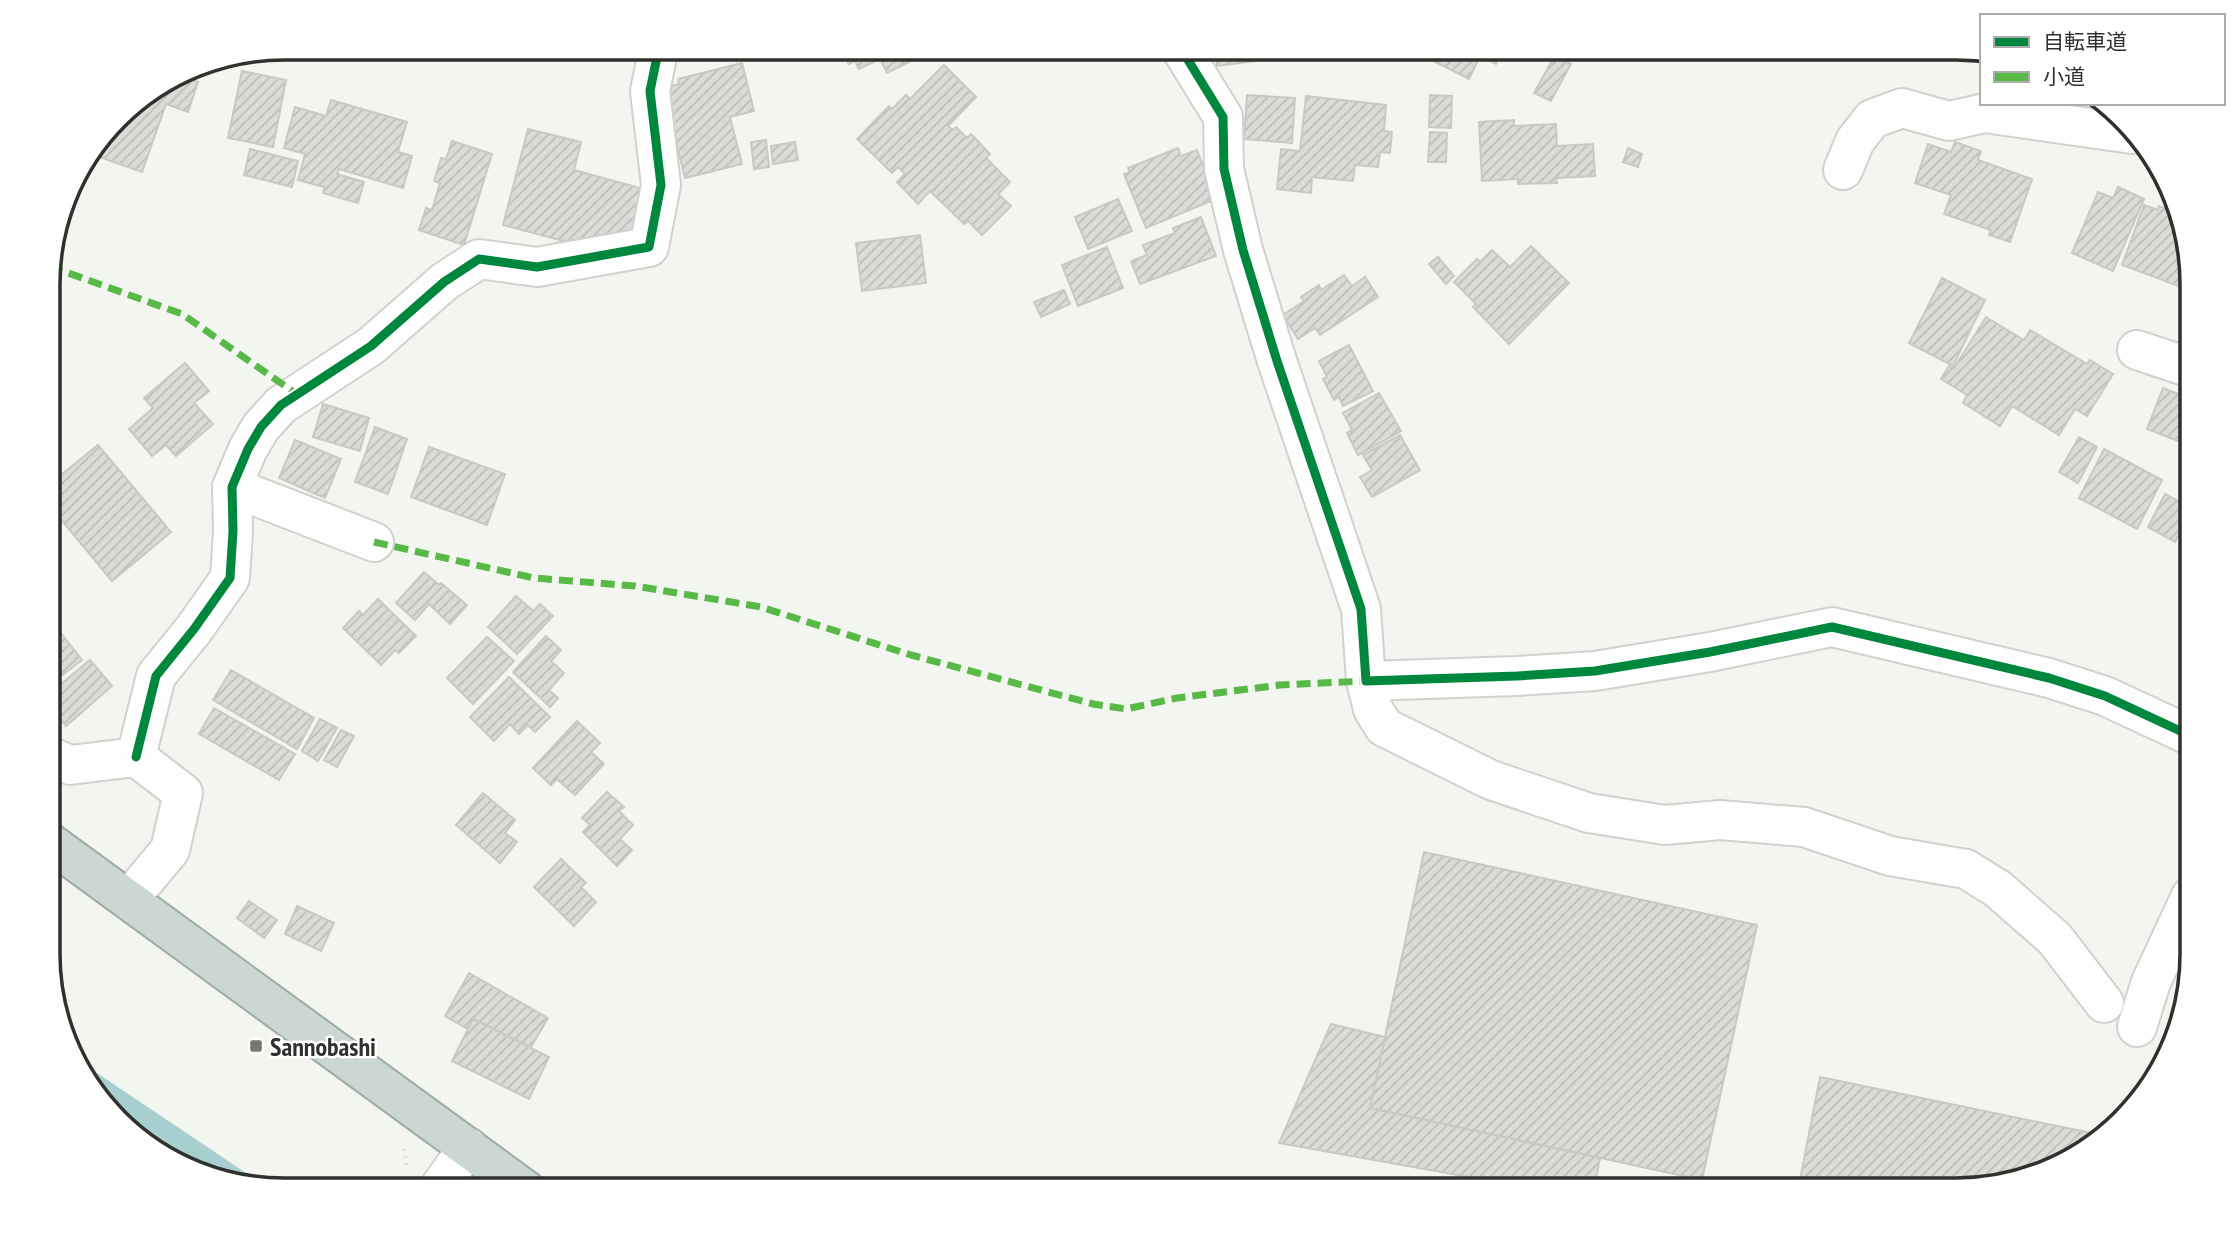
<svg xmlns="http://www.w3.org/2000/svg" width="2239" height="1238" font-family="'PT Sans Narrow','Noto Sans JP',sans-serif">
<defs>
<pattern id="building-hatch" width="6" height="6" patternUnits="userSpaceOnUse" patternTransform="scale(1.75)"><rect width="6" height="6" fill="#dbdcd8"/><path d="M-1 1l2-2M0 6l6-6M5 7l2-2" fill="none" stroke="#bcbdba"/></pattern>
</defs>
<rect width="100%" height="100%" fill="#f3f6f0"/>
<path fill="#a8cfd0" d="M78,1062L91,1069L267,1187L166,1159L87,1086Z"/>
<g fill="url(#building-hatch)" stroke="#c8c9c3" stroke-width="2">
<path d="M710,47H756V54L710,55Z"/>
<path d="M824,47H924L912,53L915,59L887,73L880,59L859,69L855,61L849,64L841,52L829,58Z"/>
<path d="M1215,47H1325L1326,52L1217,66Z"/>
<path d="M1329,47H1391L1330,53Z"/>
<path d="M1435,47H1504L1496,64L1480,56L1469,79L1429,59Z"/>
<path d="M1555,55L1571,64L1551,101L1534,93Z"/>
<path d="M742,63L754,111L730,117L742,164L685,178L669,114L673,113L667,87L679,84L678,79Z"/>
<path d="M944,65L976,97L948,126L953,130L956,127L967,138L971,134L990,154L986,158L1010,182L998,194L1011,206L982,235L968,221L964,224L930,191L918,204L897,182L905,174L898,167L892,173L857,139L889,106L892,109L906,95L910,99Z"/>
<path d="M242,71L286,80L273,147L228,138Z"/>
<path d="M177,75L198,82L188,112L166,104L142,172L91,154L127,106Z"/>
<path d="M1247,95L1295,98L1292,143L1244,139Z"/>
<path d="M1430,95L1452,96L1451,128L1429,127Z"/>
<path d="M1306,96L1386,105L1384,131L1392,132L1390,153L1380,152L1378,167L1355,165L1353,181L1312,177L1311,193L1277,189L1281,149L1300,151Z"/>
<path d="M331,100L407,122L398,152L412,156L403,188L339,169L337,174L364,182L358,203L323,193L324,187L298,180L305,154L284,148L295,107L326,116Z"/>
<path d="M1514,120V126L1556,124L1557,146L1593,144L1595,176L1556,178L1557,183L1518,184V179L1482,181L1479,122Z"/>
<path d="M528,129L581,142L574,170L643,189L633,242L597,250L503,225Z"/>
<path d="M1430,132L1447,133L1446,162H1428Z"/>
<path d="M766,140L769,167L754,169L751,142Z"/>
<path d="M452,141L492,154L464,245L419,230L426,208L432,210L440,183L434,181L441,158L446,159Z"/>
<path d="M795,142L798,160L773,164L771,146Z"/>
<path d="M1955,142L1981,151L1978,160L2032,179L2010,242L1989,235L1991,230L1944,214L1951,195L1915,183L1928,144L1951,152Z"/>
<path d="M1178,148L1181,156L1197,150L1216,199L1146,228L1124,174L1130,172L1128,168Z"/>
<path d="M1628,148L1642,154L1638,167L1623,162Z"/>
<path d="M250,149L298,161L292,187L244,175Z"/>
<path d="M2118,187L2144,199L2113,271L2072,253L2098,192L2113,198Z"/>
<path d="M1118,199L1132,231L1088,249L1075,217Z"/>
<path d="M2144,205L2158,210L2159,206L2172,211L2191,267V283L2183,280L2181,287L2122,265Z"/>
<path d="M1201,217L1216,256L1140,284L1131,261L1147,255L1143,245L1175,233L1173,228Z"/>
<path d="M920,235L926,283L862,291L856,243Z"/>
<path d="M1531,246L1569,283L1509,344L1473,307L1476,304L1454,282L1477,259L1480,262L1492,250L1510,267Z"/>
<path d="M1107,247L1123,288L1078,306L1062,265Z"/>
<path d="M1438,257L1454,276L1446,284L1429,264Z"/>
<path d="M1344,275L1352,286L1365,277L1378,297L1320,335L1315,328L1298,339L1283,315L1304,301L1301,297L1319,285L1321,290Z"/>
<path d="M1942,278L1985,300L1953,366L1909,343Z"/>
<path d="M1064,290L1070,304L1041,317L1034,302Z"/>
<path d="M1986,317L2024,340L2030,330L2087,364L2090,360L2113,374L2087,416L2075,409L2059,435L2012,406L2000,426L1963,403L1967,395L1941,379L1949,366L1954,368Z"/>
<path d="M1349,345L1373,391L1343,406L1339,397L1334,400L1323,379L1327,377L1319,361Z"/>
<path d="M185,363L209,391L194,403L213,424L176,456L166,445L152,456L129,429L153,408L144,398Z"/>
<path d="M2163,388L2191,399V446L2147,429Z"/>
<path d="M1379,393L1401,431L1358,455L1347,433L1352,430L1343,413Z"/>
<path d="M323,404L369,418L360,451L313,437Z"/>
<path d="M375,427L407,439L388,494L355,482Z"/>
<path d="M1400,435L1420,470L1372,497L1360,477L1372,470L1363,455Z"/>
<path d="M2079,437L2097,447L2078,483L2059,472Z"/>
<path d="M295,440L341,459L325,498L279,478Z"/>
<path d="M98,445L171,532L112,581L49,505V485Z"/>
<path d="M429,447L505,474L487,525L411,497Z"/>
<path d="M2104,449L2162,480L2137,529L2079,498Z"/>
<path d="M2165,494L2191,508V512L2175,542L2148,527Z"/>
<path d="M424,572L439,585L441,583L467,605L450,624L429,604L415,620L396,603Z"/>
<path d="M516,596L533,611L540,604L553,616L517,654L488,627Z"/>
<path d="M378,599L416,636L399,653L395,650L381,665L343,628L359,611L363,615Z"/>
<path d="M49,618L82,660L49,685Z"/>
<path d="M546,636L561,650L551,661L564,673L549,690L558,698L550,707L513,672Z"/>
<path d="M487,637L514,661L473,704L447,678Z"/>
<path d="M90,660L112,686L66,726L49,706V694Z"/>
<path d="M231,670L314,718L297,749L213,700Z"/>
<path d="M509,677L550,717L535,732L528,725L519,734L510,724L494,741L470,717Z"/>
<path d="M214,708L295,754L279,780L199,734Z"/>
<path d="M320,719L337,728L318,761L302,751Z"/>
<path d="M577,721L600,743L591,752L604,764L575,795L557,779L551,785L533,768Z"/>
<path d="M341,730L354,736L337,767L324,760Z"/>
<path d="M607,792L624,807L619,811L633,825L620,839L632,850L617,866L583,832L590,825L582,818Z"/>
<path d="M483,793L515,820L505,833L517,842L500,863L456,825Z"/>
<path d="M1424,852L1757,925L1702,1180L1370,1108Z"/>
<path d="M561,859L586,883L581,887L596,902L574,926L534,887Z"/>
<path d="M249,901L277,920L264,938L237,918Z"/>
<path d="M297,906L334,923L321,951L285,934Z"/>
<path d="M469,973L548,1018L531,1047L473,1019L468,1029L445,1016Z"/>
<path d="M473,1019L549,1057L529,1099L452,1061Z"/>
<path d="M1331,1024L1385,1037L1370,1108L1600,1158L1594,1190H1541L1279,1143Z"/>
<path d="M1820,1077L2101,1135L2087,1151L1971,1190H1798Z"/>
</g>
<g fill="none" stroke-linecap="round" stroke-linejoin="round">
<defs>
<g id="minor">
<path d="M1180,47L1223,117L1224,169L1243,250L1277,361L1361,609L1366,681L1517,676L1595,671L1710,652L1832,627L2049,678L2105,696L2191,736"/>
<path d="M1843,170L1855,141L1872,119L1902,108L1949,121L1985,113L2132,134"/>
<path d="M2137,350L2191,368"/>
<path d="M232,487L374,542"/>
<path d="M1366,681L1373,709L1384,727L1491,780L1589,813L1665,825L1720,820L1804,827L1890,856L1966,869L1998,889L2055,939L2104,1003"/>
<path d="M49,756L70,765L136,757L183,793L170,850L129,899"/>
<path d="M136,757L156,676L194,629L230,578L233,531L232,487L248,449L261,427L281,405L371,346L444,282L479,259L537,267L649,247L661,185L650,91L659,47"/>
<path d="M2137,1027L2151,982L2191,896"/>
<path d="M437,1191L468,1147"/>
</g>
<path id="highway" d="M49,842L527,1191"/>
</defs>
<use href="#minor" stroke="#cfd2cd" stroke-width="42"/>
<use href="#highway" stroke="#9caba3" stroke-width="42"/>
<path stroke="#dedfdc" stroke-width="4.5" stroke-dasharray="2 5" stroke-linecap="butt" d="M404,1149L407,1168"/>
<use href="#minor" stroke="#fdfefd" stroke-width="38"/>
<use href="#highway" stroke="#cbd7d2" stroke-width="38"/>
<g stroke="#58b947" stroke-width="7" stroke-dasharray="14 7" stroke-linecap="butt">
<path d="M49,266L182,314L298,395"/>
<path d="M374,542L534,578L635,586L761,607L911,655L1093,704L1126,709L1177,698L1280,685L1366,681"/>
</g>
<defs>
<g id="cycleway">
<path d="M1180,47L1223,117L1224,169L1243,250L1277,361L1361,609L1366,681L1517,676L1595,671L1710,652L1832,627L2049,678L2105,696L2191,736"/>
<path d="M136,757L156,676L194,629L230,578L233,531L232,487L248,449L261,427L281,405L371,346L444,282L479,259L537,267L649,247L661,185L650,91L659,47"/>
</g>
</defs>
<use href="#cycleway" stroke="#fff" stroke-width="13"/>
<use href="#cycleway" stroke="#00873e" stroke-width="9"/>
</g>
<rect fill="#737671" stroke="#fff" stroke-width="2.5" x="249" y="1039" width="14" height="14" rx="3.5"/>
<g text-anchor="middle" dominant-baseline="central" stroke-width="5" stroke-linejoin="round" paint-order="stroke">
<g font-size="26" font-weight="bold" fill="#2e312c" stroke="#fff" text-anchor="start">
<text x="270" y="1046">Sannobashi</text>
</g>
</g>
<path d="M0 0H2239V1238H0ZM284 60H1956A224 224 0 0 1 2180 284V954A224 224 0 0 1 1956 1178H284A224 224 0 0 1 60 954V284A224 224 0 0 1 284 60Z" fill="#fff" fill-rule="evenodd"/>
<path fill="none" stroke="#2e312c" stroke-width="3.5" d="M284 60H1956A224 224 0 0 1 2180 284V954A224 224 0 0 1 1956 1178H284A224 224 0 0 1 60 954V284A224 224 0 0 1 284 60Z"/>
<rect x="1980" y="14" width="245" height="91" fill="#ffffff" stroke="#abadab" stroke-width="2"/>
<rect x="1994" y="37" width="35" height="10" fill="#00873e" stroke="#abadab" stroke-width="2"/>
<text x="2043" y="49" font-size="21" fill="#2e312c">自転車道</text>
<rect x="1994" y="72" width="35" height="10" fill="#58b947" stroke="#abadab" stroke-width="2"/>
<text x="2043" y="84" font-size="21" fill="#2e312c">小道</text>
</svg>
